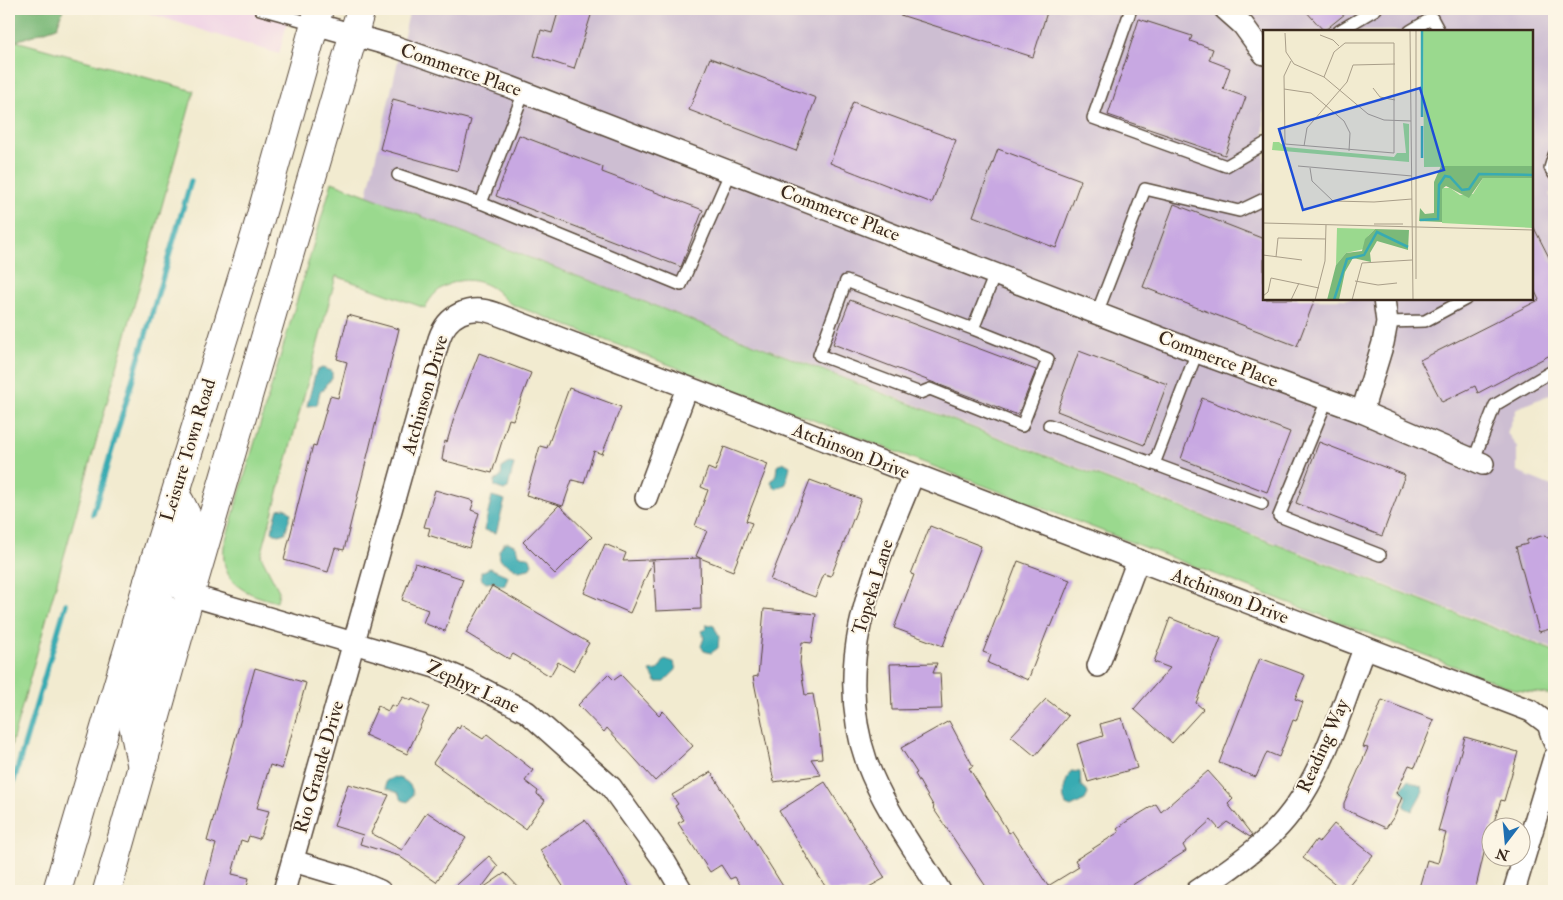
<svg xmlns="http://www.w3.org/2000/svg" width="1563" height="900" font-family="'IM FELL Double Pica',serif">
<rect width="100%" height="100%" fill="#fcf5e5"/>
<filter id="ink" filterUnits="userSpaceOnUse"><feTurbulence type="fractalNoise" baseFrequency=".02" numOctaves="2"/><feDisplacementMap in="SourceGraphic" scale="10" xChannelSelector="R" yChannelSelector="G"/><feConvolveMatrix kernelMatrix="1 2 1 2 8 2 1 2 1" color-interpolation-filters="sRGB"/></filter>
<filter id="wash" filterUnits="userSpaceOnUse"><feTurbulence type="fractalNoise" baseFrequency=".0096" numOctaves="4" result="noise"/><feDisplacementMap in="SourceGraphic" scale="20" xChannelSelector="R" yChannelSelector="G"/><feGaussianBlur stdDeviation="1.12" result="paint"/><feColorMatrix in="noise" values="0 0 0 0 0 0 0 0 0 0 0 0 0 0 0 0 0 1.4 0 .05"/><feComposite in="paint" operator="in"/></filter>
<g filter="url(#wash)">
<rect width="100%" height="100%" fill="#f2ebd0"/>
<path fill="#efd0e6" d="M135,9H291L279,54Z"/>
<path fill="#cdbed2" fill-rule="evenodd" d="M410,9H1554V195L1549,193L1554,204V393L1517,408L1507,433L1517,447V472L1554,487V649L367,195ZM1264,31H1532V299H1264Z"/>
<g fill="#9ad98e" stroke="#6a8256">
<path d="M9,39L194,91L9,753Z"/>
<path d="M332,182L1554,651V695L1516,690L511,304C503,299 497,290 489,286C464,273 437,283 425,308L336,276L261,556L279,591L277,602C245,594 220,584 224,546Z"/>
</g>
<path fill="#7bb979" stroke="#5b724c" d="M9,9H63L57,27L16,41L9,39Z"/>
<g fill="#39abb2" stroke="#3a6a68">
<path d="M322,368L332,371V379L326,384L324,390L320,391L317,405L307,406L316,371Z"/>
<path d="M783,462L790,466L786,484L776,489L771,482L776,474L777,466Z"/>
<path d="M509,463L514,464L508,488L504,490L495,487L494,481L501,477L502,468Z"/>
<path d="M492,496L505,500L496,533L484,530Z"/>
<path d="M285,508L291,513L285,533L278,535L272,531C273,524 276,516 278,509Z"/>
<path d="M508,542L516,546L518,554L530,558L532,564L529,569L519,571L500,560L499,551L504,543Z"/>
<path d="M490,568L508,576L505,585L501,586L493,582L486,583L481,579V572Z"/>
<path d="M707,624L714,626L719,637L718,648L711,653L704,651L701,646L704,638L701,631L706,629Z"/>
<path d="M665,659L674,662L676,670L664,682H656L650,671L658,670Z"/>
<path d="M1071,771L1080,772L1081,786L1086,789L1088,794L1085,800L1071,807L1066,805C1060,795 1066,780 1071,771Z"/>
<path d="M394,777C404,779 412,783 413,794L408,802L402,800L398,793L386,788V781Z"/>
<path d="M1408,780L1422,787L1423,791L1412,811L1404,807L1407,797L1401,790Z"/>
</g>
<g fill="none" stroke-linecap="round" stroke-linejoin="round">
<g stroke="#39abb2" stroke-width="5.5">
<path d="M93,514L191,181"/>
<path d="M9,797L66,604"/>
</g>
</g>
<g id="blocks">
<g fill="#c8a8e2">
<path d="M559,9H593L574,69L534,56L541,30L552,33Z"/>
<path d="M892,9H1048L1033,57L891,12Z"/>
<path d="M1304,9H1351L1324,31Z"/>
<path d="M1139,19L1192,36L1190,41L1213,49L1209,60L1230,68L1223,89L1246,97L1225,155L1108,115Z"/>
<path d="M710,58L816,98L796,151L689,110Z"/>
<path d="M393,99L471,120L458,171L380,149Z"/>
<path d="M853,102L956,140L932,203L830,163Z"/>
<path d="M519,135L603,167L602,172L703,210L681,267L496,196Z"/>
<path d="M998,149L1081,180L1056,248L973,216Z"/>
<path d="M1174,204L1264,239V299H1315L1297,346L1143,287Z"/>
<path d="M1532,224L1554,267V353L1478,393L1475,386L1442,402L1420,360L1539,300L1532,285Z"/>
<path d="M850,300L1036,370L1018,415L833,344Z"/>
<path d="M348,315L399,329L344,550L335,548L328,572L284,560L313,445L316,446L330,396L338,398L347,362L337,359Z"/>
<path d="M1079,351L1167,384L1144,445L1057,411Z"/>
<path d="M479,353L531,373L513,420L509,419L492,473L442,460L445,441L447,442L454,418Z"/>
<path d="M569,388L621,407L602,454L594,451L584,483L572,480L563,506L526,495L540,446L547,448Z"/>
<path d="M1202,398L1290,432L1267,492L1181,459Z"/>
<path d="M1319,442L1405,475L1382,536L1296,503Z"/>
<path d="M724,447L768,464L746,521L752,523L733,571L700,558L701,609L656,611L653,561L630,613L584,593L605,544L626,553L623,561L700,558L696,556L707,531L695,526L708,490L701,487L708,468L715,471Z"/>
<path d="M810,480L861,499L831,576L824,574L815,597L770,580Z"/>
<path d="M435,490L474,501L471,510L479,513L469,548L428,535L430,528L424,527Z"/>
<path d="M559,505L592,537L555,574L523,542Z"/>
<path d="M930,526L981,546L943,646L894,628L914,575L911,574Z"/>
<path d="M1545,535L1547,538L1554,536V628L1539,632L1516,547L1527,544V540Z"/>
<path d="M1018,561L1070,580L1051,627L1049,626L1028,680L988,663L991,655L983,652Z"/>
<path d="M415,563L463,579L445,631L423,623L428,610L402,600Z"/>
<path d="M492,586L589,643L573,671L558,662L550,676L513,654L509,659L466,633Z"/>
<path d="M764,609L816,614L812,643L802,642L800,663L805,695L813,694L819,729L822,758L811,759L821,775L774,782L753,677L758,676Z"/>
<path d="M1170,618L1221,638L1196,703L1203,709L1172,743L1134,709L1170,668L1154,662Z"/>
<path d="M1260,658L1305,675L1295,699L1303,702L1296,721L1293,720L1279,757L1267,752L1256,777L1219,763Z"/>
<path d="M937,663L933,673H940L942,709L892,710L890,664Z"/>
<path d="M255,668L306,683L282,769L270,765L257,808L269,811L262,833L259,839L249,836L247,842L241,840L232,874L249,878L246,891H203L216,844L207,841Z"/>
<path d="M608,674L614,680L621,675L659,715L663,711L693,746L655,781L607,728L604,732L578,705Z"/>
<path d="M403,697L411,701L412,699L429,707L407,754L365,735L378,706L388,711L391,705L396,707Z"/>
<path d="M1046,699L1068,716L1035,756L1011,736Z"/>
<path d="M1382,700L1434,720L1415,767L1409,765L1396,793L1402,797L1395,815L1386,828L1344,809V803L1368,748L1363,747Z"/>
<path d="M1122,718L1137,768L1088,782L1077,744L1103,736L1100,724Z"/>
<path d="M949,721L973,766L969,768L1009,833L1012,831L1048,886L1079,867L1075,860L1119,832L1117,829L1126,822L1156,804L1161,812L1208,771L1233,799L1228,804L1252,835L1250,837L1227,822L1219,829L1211,820L1183,845L1186,851L1123,891H1113L1109,885L1100,891H989L933,808L934,807L915,774L917,773L901,748Z"/>
<path d="M461,725L483,739L487,734L533,770L525,781L538,791L537,794L545,801L525,829L433,763L457,727L459,729Z"/>
<path d="M1465,737L1518,752L1504,801L1501,800L1492,828H1490L1475,891H1418L1427,860L1438,863L1446,833L1438,831Z"/>
<path d="M711,772L744,824L786,891H744L735,877L730,879L721,865L710,872L678,823L684,820L675,806L678,804L672,795Z"/>
<path d="M825,782L885,878L862,891H828L779,811Z"/>
<path d="M348,784L389,795L371,833L402,850L427,812L466,838L436,882L399,856L360,844L363,835L334,826Z"/>
<path d="M585,820L603,844L632,891H566L540,850Z"/>
<path d="M1334,824L1373,855L1344,891L1303,858L1316,840L1319,842Z"/>
<path d="M489,856L498,866L480,890L505,873L522,891H450Z"/>
</g>
</g>
</g>
<g filter="url(#ink)">
<use href="#blocks" fill-opacity="0" stroke="#564739" stroke-width="1"/>
<g fill="none" stroke-linecap="round" stroke-linejoin="round">
<defs>
<g id="service">
<path d="M260,9L315,24"/>
<path d="M1131,9L1093,118L1226,166L1264,144"/>
<path d="M1339,31L1376,9"/>
<path d="M1410,31L1432,18L1439,31"/>
<path d="M1554,155L1550,168L1554,174"/>
<path d="M398,175L481,203L681,285L731,171"/>
<path d="M481,203L524,92"/>
<path d="M1097,313L1145,189L1239,211L1264,199"/>
<path d="M1387,322L1425,321L1466,299"/>
<path d="M973,329L846,281L819,355L920,393L930,389L1022,426L1048,359L973,329L995,274"/>
<path d="M1197,352L1154,464L1262,504"/>
<path d="M1327,400L1279,516L1380,555"/>
<path d="M1049,425L1154,464"/>
<path d="M1474,459L1495,405L1554,370"/>
</g>
<g id="minor">
<path d="M1225,9L1243,25L1264,54"/>
<path d="M315,24L393,46L510,87L1197,352L1362,412L1483,464"/>
<path d="M1362,412L1383,343L1387,322L1384,299"/>
<path d="M913,475C875,569 831,660 867,763C884,808 915,850 940,891"/>
<path d="M646,498L687,388"/>
<path d="M190,595L435,667L467,681L527,712L611,787L665,862L682,891"/>
<path d="M1098,666L1138,560"/>
<path d="M293,861L350,878L380,891"/>
<path d="M284,891L439,339C447,315 469,304 494,313L1531,711L1548,724L1554,742"/>
<path d="M1197,891C1223,874 1251,855 1273,833C1322,785 1340,710 1364,649"/>
<path d="M1514,891L1554,758"/>
</g>
<g id="secondary">
<path d="M180,502L187,516L171,573L190,595"/>
<path d="M141,763L133,724L164,609L148,582"/>
<path d="M57,891L148,582L256,233L319,9"/>
<path d="M107,891L190,595L361,9"/>
</g>
</defs>
<use href="#service" stroke="#564739" stroke-width="14"/>
<use href="#minor" stroke="#564739" stroke-width="24"/>
<use href="#secondary" stroke="#564739" stroke-width="30"/>
<use href="#service" stroke="#fff" stroke-width="11"/>
<use href="#minor" stroke="#fff" stroke-width="21"/>
<use href="#secondary" stroke="#fff" stroke-width="28"/>
</g>
</g>
<g text-anchor="middle" dominant-baseline="central" stroke-width="4" stroke-linejoin="round" paint-order="stroke">
<g font-size="19" fill="#3b2a1e" stroke="#fcf5e5">
<text transform="translate(461 70) rotate(19)">Commerce Place</text>
<text transform="translate(840 213) rotate(21)">Commerce Place</text>
<text transform="translate(1218 359) rotate(21)">Commerce Place</text>
<text transform="translate(425 395) rotate(-74)">Atchinson Drive</text>
<text transform="translate(188 450) rotate(-73)">Leisure Town Road</text>
<text transform="translate(851 451) rotate(21)">Atchinson Drive</text>
<text transform="translate(873 587) rotate(-73)">Topeka Lane</text>
<text transform="translate(1230 596) rotate(21)">Atchinson Drive</text>
<text transform="translate(473 687) rotate(25)">Zephyr Lane</text>
<text transform="translate(1323 746) rotate(-66)">Reading Way</text>
<text transform="translate(319 767) rotate(-74)">Rio Grande Drive</text>
</g>
</g>
<g transform="translate(1263 30)">
<rect width="270" height="270" fill="#f2ebd0"/>
<path d="M160,0H270V136L161,137ZM140,93L146,94V132L9,120L10,112H16L22,117L131,127L134,123H143ZM220,148H270V198L179,193V158H187L197,165L210,164ZM74,198L112,199L105,206L101,219L83,223L73,235Z" fill="#9ad98e"/>
<path d="M178,136H270V148H220L206,168L183,156L179,159V192L156,191L157,178L162,184L171,183V152ZM112,199L146,200L145,220L114,211L107,223L108,232L90,228L82,242L76,270H64L73,235L83,223L99,221L102,209Z" fill="#7bb979"/>
<path fill="none" stroke="#39abb2" stroke-width="2.5" d="M159,87V0M159,128V96M157,190L175,189L176,155L182,146L187,147L199,160L206,159L216,144L270,145M71,270L84,229L101,225L114,202L145,217"/>
<path fill="none" stroke="#a99e89" stroke-width="1" d="M147,0L150,270M22,3L23,22L31,34L61,47L105,84L121,90L148,91M57,5L70,10L76,16M28,31L21,46L22,114L131,123V13H82L71,22L61,47M110,58L117,67L132,70M21,59L48,63L81,91L87,103L86,121M41,116L44,98L84,52L90,35L132,34M35,136L149,146M47,138L49,151L70,171L111,172L149,169M0,193L270,200M111,194H140M0,225L39,230M13,227L15,208L63,209M153,249V0M92,251L115,255L134,253M0,266L5,262L8,248L56,258M28,270L36,253M52,270L62,231L63,195M89,270L99,233L149,230"/>
<path fill="#1d4ed8" fill-opacity="0.15" stroke="#1d4ed8" stroke-width="2.5" d="M157,58L181,140L40,180L16,99Z"/>
<rect width="270" height="270" fill="none" stroke="#3b2a1e" stroke-width="2.5"/>
</g>
<rect width="1563" height="900" fill="none" stroke="#fcf5e5" stroke-width="30"/>
<g transform="translate(1506 842) rotate(196)"><circle r="24" fill="#fcf5e5" stroke="#afa495"/>
<path d="M0-4L9 19L0 12L-9 19Z" fill="#1f6fb2"/>
<text y="-8" font-size="14" font-weight="bold" text-anchor="middle" fill="#3b2a1e">N</text>
</g>
</svg>
